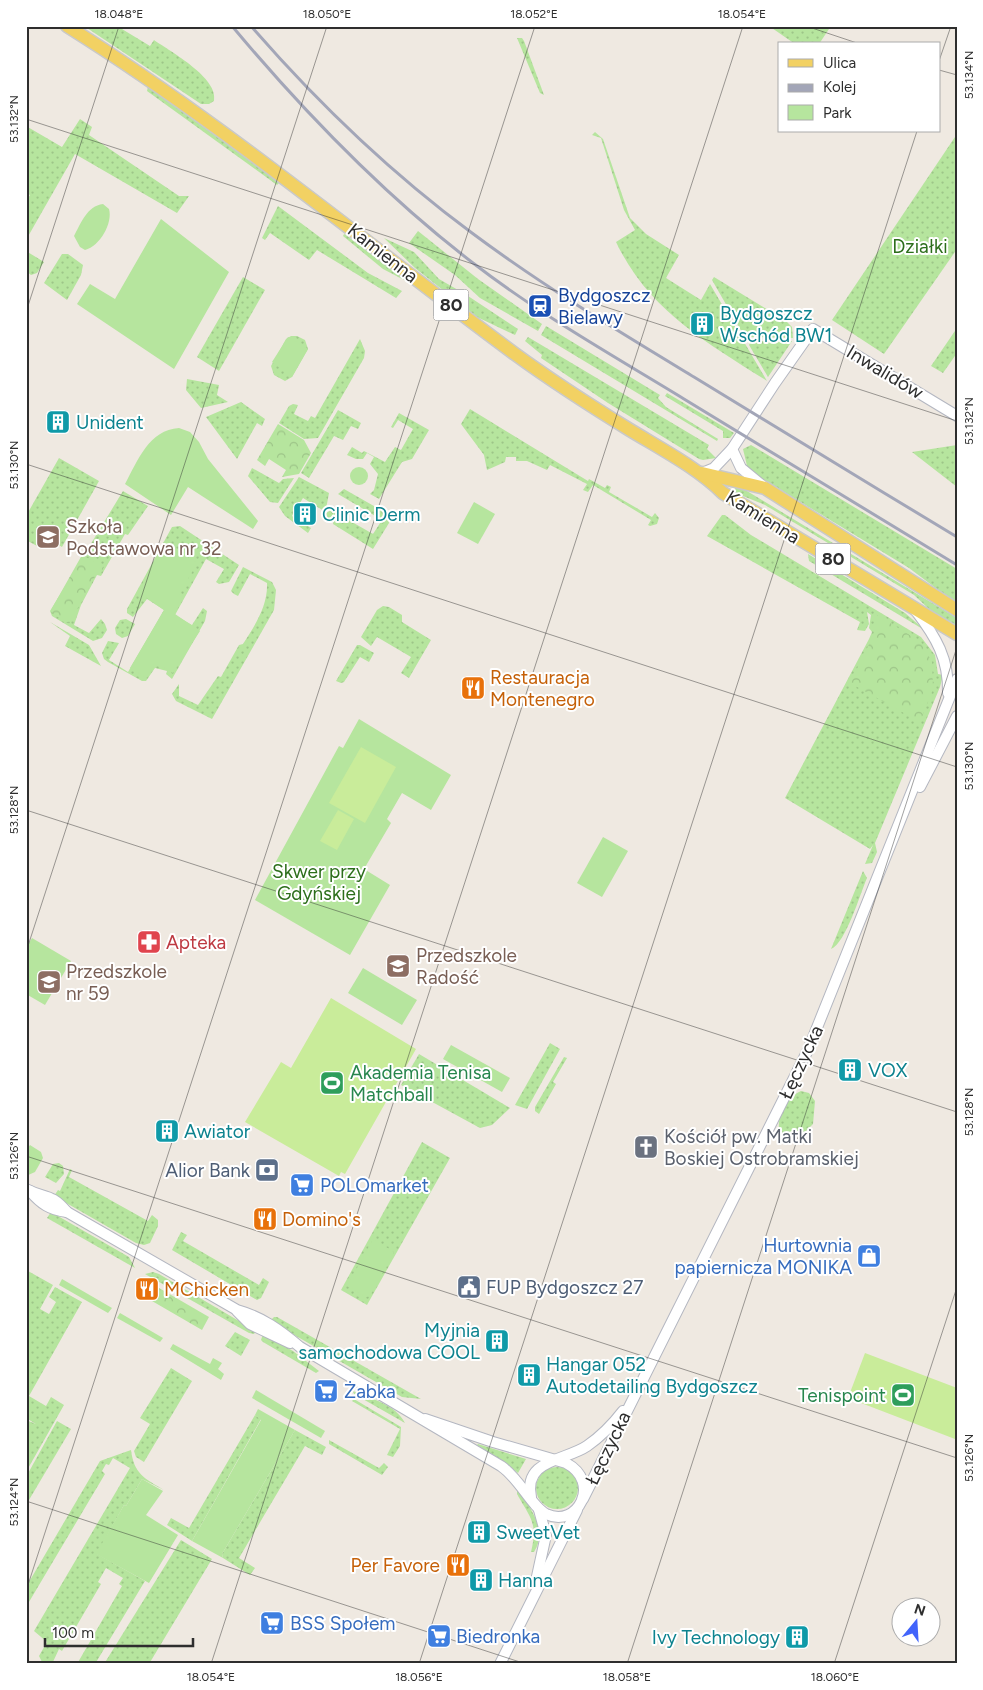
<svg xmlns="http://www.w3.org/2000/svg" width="983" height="1690" font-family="Figtree,sans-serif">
<defs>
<pattern id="grass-dots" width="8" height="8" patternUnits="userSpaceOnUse" patternTransform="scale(1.25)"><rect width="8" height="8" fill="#b6e59e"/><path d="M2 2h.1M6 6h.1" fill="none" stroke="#9dc588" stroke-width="1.8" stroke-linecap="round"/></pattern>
<pattern id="forest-crowns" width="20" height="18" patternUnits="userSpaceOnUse" patternTransform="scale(1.25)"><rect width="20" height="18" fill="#b6e59e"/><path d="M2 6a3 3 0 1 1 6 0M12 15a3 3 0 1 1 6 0" fill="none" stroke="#9dc588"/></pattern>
</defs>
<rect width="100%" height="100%" fill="#efe9e1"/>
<g fill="url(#grass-dots)">
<path d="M84,26H117L150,46L154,40C171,52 219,78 214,101L209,104H201Z"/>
<path d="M769,26H831L819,44H795Z"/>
<path d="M517,38H522L524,41L544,95L540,93Z"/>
<path d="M148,87L280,182L277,185L147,91Z"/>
<path d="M80,119L92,127L89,135L179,196H189L177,213L75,154L26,240V202L30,195L26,193V126L62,147Z"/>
<path d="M595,132L603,139L630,218L646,234L679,255L666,278L701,300L710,284L767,381C706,342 649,311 616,242L635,230L624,210L601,138L592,135Z"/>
<path d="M957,134V249L884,354L832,320Z"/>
<path d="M278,206L368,273L402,291L396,298L317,250L309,260L270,233L265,240L262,238Z"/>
<path d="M418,231L478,279L542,324L538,331L480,298L455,275L409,243Z"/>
<path d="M344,234L346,235L406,281L383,269L343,236Z"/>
<path d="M384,238L414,252L439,279L465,294L518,329L515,335L477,317L415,268Z"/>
<path d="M26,251L44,262L37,273L31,275L26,271Z"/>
<path d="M62,254H68L83,265L81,275L67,300L44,283Z"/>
<path d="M243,277L265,290L219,371L197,357Z"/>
<path d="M714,277L786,321L792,327L793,338L750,337L743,334L712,280Z"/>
<path d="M546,326L660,395L658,398L666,407L718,439L717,441L541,335Z"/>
<path d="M957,328V353L943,373L931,366Z"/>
<path d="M291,336H297L305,340L308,349L292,377L285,381L274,375L271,366L286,339Z"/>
<path d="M528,337L709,445L707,449L716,458L703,460L699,459L608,403L541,358L542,355L525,341Z"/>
<path d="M360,339L365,351L364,358L318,438L304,439L279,423L289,406L293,404L298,405L294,414L308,421L311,416L315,418Z"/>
<path d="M751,341H792L768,377L749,345Z"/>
<path d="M187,379L219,385L217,395L228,402L201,408L186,390Z"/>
<path d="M667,393L734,433L730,438H723V431L665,396Z"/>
<path d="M241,402L265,419L262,426L257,423L237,459L206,417Z"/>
<path d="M470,409L588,481L589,479L605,488L607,485L611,487L609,492L652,517L655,513L659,518L657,524L650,526L648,525L651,520L593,485L588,492L583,490L587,484L550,465L547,470L527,461H516V457H506L505,462L487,470L484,455L461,424Z"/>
<path d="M338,410L361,423L358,429L351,426L343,440L334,436L309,478L301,473Z"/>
<path d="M399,413L429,430L412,459L402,462L379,499L370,494L374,490L378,474L370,464L374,457L367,453L363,459H356L347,455L352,447L362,453L364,451L385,462L395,447L401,450L413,429L398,420L393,428L391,427Z"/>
<path d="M751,445L957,569V604L909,568L748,470L743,449Z"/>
<path d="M957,445V487L912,452Z"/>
<path d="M59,458L99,481L62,547L43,536L37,546L26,540V516Z"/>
<path d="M252,468L279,483L283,479L294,478L278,503L270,502L248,476Z"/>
<path d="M299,477L329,493L326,509L324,511L303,498L292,516L311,528L308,533L285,516L279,507Z"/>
<path d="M737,485L957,618V627L931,611L914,595L765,505L733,492Z"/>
<path d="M344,489L388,514L389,523L373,549L333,524L334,521L323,515L331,510L373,534L382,520L338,494Z"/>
<path d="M123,491L148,506L128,535L125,534L101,576L97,575L81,605L74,625L89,633L101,619L105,624L107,630L102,638L93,641L52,616L50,611Z"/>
<path d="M722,515H725L751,535L921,637L935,655L938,674L943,675L940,687L875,843L877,852L872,863L865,864L873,845L870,849L785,798L869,639L872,632L869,628L871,615L867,612L869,624L865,631L857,630L860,622L707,536Z"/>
<path d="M180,526L239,565L229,582L219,584L216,582L224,569L206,559L175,615L192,625L203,608L207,611L205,621L172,679L166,674L167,671L155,668L146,681H142L108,662L104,659L102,653L108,641L119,643L109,660L128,672L164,610L147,599L133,617L127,613V609L172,527Z"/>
<path d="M808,554L905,613L926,631L809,561Z"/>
<path d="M243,567L272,582L276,590L274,610L212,719L176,701L172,694L179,684V696L198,705L218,676L221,677L239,645L243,644C255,625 268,606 267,583L250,574L238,596L234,594L231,591Z"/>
<path d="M383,606L389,607L402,615V622L431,640L409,678L401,673L411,657L377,637L371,646L361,637L377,610Z"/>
<path d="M126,619L135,624L128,636L122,638L116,634L115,628L120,620Z"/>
<path d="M50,622L89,645L101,666L65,646L70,636Z"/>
<path d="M357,645H360L374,653L369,662L360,657L344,682L341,683L336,681Z"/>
<path d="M863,871L867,878C860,894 846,943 831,949Z"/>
<path d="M550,1043L560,1049L527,1109L515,1105Z"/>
<path d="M419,1054L510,1108L492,1125L480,1128L401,1085Z"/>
<path d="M564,1057L567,1058L553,1082L556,1084L539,1114L535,1111V1107Z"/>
<path d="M801,1091L809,1093L815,1101L813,1124L802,1135L785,1139C770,1126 785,1097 801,1091Z"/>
<path d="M422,1142L450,1158L367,1305L341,1290Z"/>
<path d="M59,1163L63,1166L64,1174L56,1183L45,1177L53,1164Z"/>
<path d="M70,1169L72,1170L69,1177L148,1221L152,1215L158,1220V1226L150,1243L144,1245L136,1243L54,1196L58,1190L60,1191Z"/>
<path d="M51,1212L129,1257L135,1268L47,1218Z"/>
<path d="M181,1232L187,1235L183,1241L259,1285L263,1278L269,1282L261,1298L257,1300L172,1250Z"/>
<path d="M28,1271L53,1285L40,1309L49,1314L56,1302L49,1297L55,1287L82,1302L29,1396L46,1406L51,1397L64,1405L26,1472V1420L36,1424L26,1418V1274Z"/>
<path d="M153,1272L159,1274L256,1331L254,1334L249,1333L145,1274Z"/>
<path d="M274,1317H277L421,1399L402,1397L270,1321Z"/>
<path d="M235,1332L250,1340L241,1356L225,1346Z"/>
<path d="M263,1334L293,1351L319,1371L316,1373L263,1342L261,1340Z"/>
<path d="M171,1368L192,1381L144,1462L136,1457L134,1451L150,1424L140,1418Z"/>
<path d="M353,1391C372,1399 395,1404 405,1423L354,1394Z"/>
<path d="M354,1399L401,1427L400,1446L393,1457L387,1455L400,1429L352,1401Z"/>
<path d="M255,1415L261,1419L192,1541L167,1525L171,1518L189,1528Z"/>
<path d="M57,1421L71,1429L26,1505V1477Z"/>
<path d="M295,1430L326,1447L322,1455L305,1446L239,1558L255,1568L250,1575L223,1558L222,1554Z"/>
<path d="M329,1440L379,1468L384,1463L388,1467L382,1475L329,1444Z"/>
<path d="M477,1445L478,1444L526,1459L518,1473L506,1463Z"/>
<path d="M131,1450C134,1474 144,1478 164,1490L142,1479L126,1506L124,1505L97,1554L145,1581L95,1664H77L122,1586L119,1584L123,1578L106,1568L98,1582L101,1584L62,1651L59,1649L52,1664H43L39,1656L47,1642L34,1631L130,1468L113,1458L109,1465L106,1464L102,1471L105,1474L26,1607V1587L100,1461Z"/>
<circle cx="557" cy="1488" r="21"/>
<path d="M517,1488C530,1507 548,1530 534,1552H531C538,1523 531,1519 517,1494Z"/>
<path d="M181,1540L212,1559L149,1664H104Z"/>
</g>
<g fill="url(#forest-crowns)">
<path d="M278,424L304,440L311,453L299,474L282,477L286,470L269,459L265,466L257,460Z"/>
<path d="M82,555L104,567L100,574L97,573L69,624L53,614L51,610Z"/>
<path d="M874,613L921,642L932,662L933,689L920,722L850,683L875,632Z"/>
<path d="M159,1288L209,1317L202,1330L152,1301Z"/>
</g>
<g fill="#b6e59e">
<path d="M103,204L109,209C113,223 100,246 85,250L80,247L74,236C81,223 87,206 103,204Z"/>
<path d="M161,219L229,272L174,369L77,304L90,284L115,299Z"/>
<path d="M288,337L308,349L292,377L272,362Z"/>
<path d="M179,428L190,432L199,442L208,459L258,521L253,529L188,487L171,515L125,484C138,460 149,430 179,428Z"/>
<circle cx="359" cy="476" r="9"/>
<path d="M474,502L495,514L478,544L457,533Z"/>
<path d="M164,542L197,563L179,595L183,598L175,614L200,631L173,673L156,663L147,678L130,668L164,610L138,592Z"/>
<path d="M359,719L451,775L431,810L402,793L387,819L391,823L364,869L390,885L350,955L255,900L339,746L343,748Z"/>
<path d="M603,837L628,851L602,897L577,883Z"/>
<path d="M32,938L71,961L45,1005L26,994V948Z"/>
<path d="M363,968L417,1000L402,1025L348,993Z"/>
<path d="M451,1045L510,1078L502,1092L443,1059Z"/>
<path d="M30,1145L41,1152L43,1158L35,1172L26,1176V1151Z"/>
<path d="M373,1239L394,1252L370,1296L366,1297L347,1286Z"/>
<path d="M62,1279L112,1308L108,1313L59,1285Z"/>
<path d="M120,1313L163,1338L160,1342L117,1318Z"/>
<path d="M173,1344L210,1364L213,1358L222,1363L218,1369L224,1374L221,1380L170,1349Z"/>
<path d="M256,1390L325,1431L321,1438L252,1398Z"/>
<path d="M258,1409L295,1430L222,1554L223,1558L192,1541L261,1420L255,1415Z"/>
<path d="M142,1479L163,1491L146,1515L178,1535L149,1583L96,1554L124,1505L126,1506Z"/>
</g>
<g fill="#c9ec9a">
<path d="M361,747L396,767L365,823L329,803Z"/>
<path d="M338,810L354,819L337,850L320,841Z"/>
<path d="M331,998L416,1049L345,1174L341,1172L339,1176L245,1122L281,1062L291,1068Z"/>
<path d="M865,1353L957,1388V1434L955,1439L848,1398Z"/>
</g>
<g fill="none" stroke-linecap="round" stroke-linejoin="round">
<defs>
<g id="tertiary">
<path d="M732,449L741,468L764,487"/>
<path d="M702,473L714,468L732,449L775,383L813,329L957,416"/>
<path d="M916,611C936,637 949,659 948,693"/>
<path d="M920,787L957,716"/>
<path d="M26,1189C45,1199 50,1192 67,1212L237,1310C262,1317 280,1330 300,1347L501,1466C519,1478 532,1507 546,1514C578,1529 602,1482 566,1463L493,1442L425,1419"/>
<path d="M30,1191C41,1204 50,1210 67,1212"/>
<path d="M237,1311L250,1324L290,1343"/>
<path d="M531,1497C523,1459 565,1461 587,1446C600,1437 613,1424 623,1411"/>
<path d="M583,1499L808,1050L957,679"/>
<path d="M536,1581L546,1535L539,1510"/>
<path d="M500,1664L577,1510"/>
</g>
<g id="primary">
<path d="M67,26C225,125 366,244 515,354C552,381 591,406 630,430C663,450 696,467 723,493L957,634"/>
<path d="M702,473L765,488L957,610"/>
</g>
</defs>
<use href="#tertiary" stroke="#b4b7c1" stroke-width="12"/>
<use href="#primary" stroke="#c9c9c9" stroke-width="15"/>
<use href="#tertiary" stroke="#fff" stroke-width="10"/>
<use href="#primary" stroke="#f2d163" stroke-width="12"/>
<g stroke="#a3a6b8" stroke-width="3">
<path d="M232,26C304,112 383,194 473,263C539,314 612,355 684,399C775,454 866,510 957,565"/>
<path d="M251,26C317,102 391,173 472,233C543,286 618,331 694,377C781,430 869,484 957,537"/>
</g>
</g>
<path fill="none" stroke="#2e2e2e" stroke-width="1" stroke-opacity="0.45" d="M806,26L860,44M939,61L951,26M939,70L957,75M26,119L957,421M26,312L119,26M26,464L957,767M26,810L957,1112M26,952L327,26M26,1156L957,1458M26,1501L526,1664M26,1591L535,26M211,1664L743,26M419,1664L917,131M627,1664L957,647M834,1664L957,1287"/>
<defs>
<symbol id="station-square" viewBox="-11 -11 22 22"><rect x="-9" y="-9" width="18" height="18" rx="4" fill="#1a4fb4" stroke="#fff"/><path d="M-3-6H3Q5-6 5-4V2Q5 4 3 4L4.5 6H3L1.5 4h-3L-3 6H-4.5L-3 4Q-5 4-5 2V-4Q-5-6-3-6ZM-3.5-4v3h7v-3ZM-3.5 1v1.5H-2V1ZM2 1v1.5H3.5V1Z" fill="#fff"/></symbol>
<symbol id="building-square" viewBox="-11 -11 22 22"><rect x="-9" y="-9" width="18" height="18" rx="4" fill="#0f9aa8" stroke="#fff"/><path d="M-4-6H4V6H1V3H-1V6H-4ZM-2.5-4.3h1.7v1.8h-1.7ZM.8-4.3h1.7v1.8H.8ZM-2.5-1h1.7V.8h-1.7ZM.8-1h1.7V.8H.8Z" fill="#fff"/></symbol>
<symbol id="school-square" viewBox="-11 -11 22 22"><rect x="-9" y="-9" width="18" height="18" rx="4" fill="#8d6e63" stroke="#fff"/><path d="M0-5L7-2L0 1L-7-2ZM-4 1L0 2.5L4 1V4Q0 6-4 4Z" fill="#fff"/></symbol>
<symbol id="restaurant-square" viewBox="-11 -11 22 22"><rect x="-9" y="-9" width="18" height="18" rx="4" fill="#e8710a" stroke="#fff"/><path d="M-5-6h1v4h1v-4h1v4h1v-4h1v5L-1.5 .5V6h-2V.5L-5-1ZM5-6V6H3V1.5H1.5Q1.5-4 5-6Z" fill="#fff"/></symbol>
<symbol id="pharmacy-square" viewBox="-11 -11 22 22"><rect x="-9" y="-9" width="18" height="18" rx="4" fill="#e0444e" stroke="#fff"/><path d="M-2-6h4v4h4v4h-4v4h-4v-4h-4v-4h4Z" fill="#fff"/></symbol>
<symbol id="stadium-square" viewBox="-11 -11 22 22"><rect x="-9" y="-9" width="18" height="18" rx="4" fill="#2e9e5b" stroke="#fff"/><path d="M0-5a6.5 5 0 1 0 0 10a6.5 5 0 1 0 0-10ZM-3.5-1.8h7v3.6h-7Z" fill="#fff"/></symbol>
<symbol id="church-square" viewBox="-11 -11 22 22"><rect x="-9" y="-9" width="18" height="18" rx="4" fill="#6b7280" stroke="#fff"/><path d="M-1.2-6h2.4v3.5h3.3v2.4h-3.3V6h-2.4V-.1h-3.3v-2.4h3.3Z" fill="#fff"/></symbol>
<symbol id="bank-square" viewBox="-11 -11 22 22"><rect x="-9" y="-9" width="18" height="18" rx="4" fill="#5c6f8a" stroke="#fff"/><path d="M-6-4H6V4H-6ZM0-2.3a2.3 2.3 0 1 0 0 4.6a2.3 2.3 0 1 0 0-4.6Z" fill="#fff"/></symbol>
<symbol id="supermarket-square" viewBox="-11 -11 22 22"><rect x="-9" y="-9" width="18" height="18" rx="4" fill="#3f7fe0" stroke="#fff"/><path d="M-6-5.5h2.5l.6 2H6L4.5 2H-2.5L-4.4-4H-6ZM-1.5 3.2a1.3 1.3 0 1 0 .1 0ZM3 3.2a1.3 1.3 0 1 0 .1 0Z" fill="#fff"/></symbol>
<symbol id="shop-square" viewBox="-11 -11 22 22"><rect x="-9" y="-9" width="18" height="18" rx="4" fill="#3f7fe0" stroke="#fff"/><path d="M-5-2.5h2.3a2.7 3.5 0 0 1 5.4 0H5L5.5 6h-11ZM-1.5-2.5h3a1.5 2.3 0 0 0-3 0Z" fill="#fff"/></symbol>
<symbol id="civic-square" viewBox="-11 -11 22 22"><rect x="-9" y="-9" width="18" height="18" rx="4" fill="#5c6f8a" stroke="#fff"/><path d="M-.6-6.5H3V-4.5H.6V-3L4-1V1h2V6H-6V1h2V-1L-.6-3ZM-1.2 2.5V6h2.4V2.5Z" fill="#fff"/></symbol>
</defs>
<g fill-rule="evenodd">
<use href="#station-square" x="526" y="292" width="28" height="28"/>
<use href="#building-square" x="688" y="310" width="28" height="28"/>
<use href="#building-square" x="44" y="408" width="28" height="28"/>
<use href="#building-square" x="291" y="500" width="28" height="28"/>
<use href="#school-square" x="34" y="523" width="28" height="28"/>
<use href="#restaurant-square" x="459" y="674" width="28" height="28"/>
<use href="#pharmacy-square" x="135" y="928" width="28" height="28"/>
<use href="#school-square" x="384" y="952" width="28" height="28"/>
<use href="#school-square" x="35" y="968" width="28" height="28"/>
<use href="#building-square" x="836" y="1056" width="28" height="28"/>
<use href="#stadium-square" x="318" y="1069" width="28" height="28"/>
<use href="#building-square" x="153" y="1117" width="28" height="28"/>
<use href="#church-square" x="632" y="1133" width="28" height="28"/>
<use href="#bank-square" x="253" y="1156" width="28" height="28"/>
<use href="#supermarket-square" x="288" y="1171" width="28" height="28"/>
<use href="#restaurant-square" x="251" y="1205" width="28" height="28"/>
<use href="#shop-square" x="855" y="1242" width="28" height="28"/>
<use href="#civic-square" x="455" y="1273" width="28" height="28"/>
<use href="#restaurant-square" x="133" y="1275" width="28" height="28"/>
<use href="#building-square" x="483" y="1327" width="28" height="28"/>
<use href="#building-square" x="515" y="1361" width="28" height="28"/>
<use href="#supermarket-square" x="312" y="1377" width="28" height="28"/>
<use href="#stadium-square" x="889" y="1381" width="28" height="28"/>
<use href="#building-square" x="465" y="1518" width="28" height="28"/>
<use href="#restaurant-square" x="444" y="1551" width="28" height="28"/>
<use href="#building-square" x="467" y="1566" width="28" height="28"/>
<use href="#supermarket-square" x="258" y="1609" width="28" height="28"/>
<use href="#supermarket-square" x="425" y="1622" width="28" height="28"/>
<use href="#building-square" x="783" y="1623" width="28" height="28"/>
</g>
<g text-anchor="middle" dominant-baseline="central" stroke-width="4" stroke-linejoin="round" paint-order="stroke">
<g fill="#fff" stroke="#6d6d6d" stroke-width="1">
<rect x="433.5" y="289.5" width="35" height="31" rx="4"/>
<rect x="815.5" y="543.5" width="35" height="31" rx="4"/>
</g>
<g font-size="18" font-weight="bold" fill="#2e2e2e">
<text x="451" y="305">80</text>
<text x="833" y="559">80</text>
</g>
<g font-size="19" fill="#2c6e1b" stroke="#fff">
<text x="920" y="246">Działki</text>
<text x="319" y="871">Skwer przy<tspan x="319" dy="22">Gdyńskiej</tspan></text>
</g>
<g font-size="19" fill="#2e2e2e" stroke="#fff">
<text transform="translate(383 253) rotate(38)">Kamienna</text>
<text transform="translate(885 372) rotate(31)">Inwalidów</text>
<text transform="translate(763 517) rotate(32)">Kamienna</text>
<text transform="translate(801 1062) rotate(-65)">Łęczycka</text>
<text transform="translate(608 1448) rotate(-64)">Łęczycka</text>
</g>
<g font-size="19" fill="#164399" stroke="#fff" text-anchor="start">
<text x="558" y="295">Bydgoszcz<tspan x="558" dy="22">Bielawy</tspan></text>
</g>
<g font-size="19" fill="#0d838f" stroke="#fff" text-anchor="start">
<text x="720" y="313">Bydgoszcz<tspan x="720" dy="22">Wschód BW1</tspan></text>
<text x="76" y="422">Unident</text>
<text x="322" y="514">Clinic Derm</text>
<text x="868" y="1070">VOX</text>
<text x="184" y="1131">Awiator</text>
<text x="480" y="1330" text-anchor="end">Myjnia<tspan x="480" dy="22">samochodowa COOL</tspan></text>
<text x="546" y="1364">Hangar 052<tspan x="546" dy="22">Autodetailing Bydgoszcz</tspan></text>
<text x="496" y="1532">SweetVet</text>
<text x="498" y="1580">Hanna</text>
<text x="780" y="1637" text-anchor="end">Ivy Technology</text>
</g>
<g font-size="19" fill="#785e54" stroke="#fff" text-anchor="start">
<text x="66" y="526">Szkoła<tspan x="66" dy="22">Podstawowa nr 32</tspan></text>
<text x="416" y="955">Przedszkole<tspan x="416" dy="22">Radość</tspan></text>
<text x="66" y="971">Przedszkole<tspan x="66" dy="22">nr 59</tspan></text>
</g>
<g font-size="19" fill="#c56008" stroke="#fff" text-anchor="start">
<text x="490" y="677">Restauracja<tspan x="490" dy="22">Montenegro</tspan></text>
<text x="282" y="1219">Domino's</text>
<text x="164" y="1289">MChicken</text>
<text x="440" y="1565" text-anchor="end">Per Favore</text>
</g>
<g font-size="19" fill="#be3a42" stroke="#fff" text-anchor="start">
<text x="166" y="942">Apteka</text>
</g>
<g font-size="19" fill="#27864d" stroke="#fff" text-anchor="start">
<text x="350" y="1072">Akademia Tenisa<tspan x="350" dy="22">Matchball</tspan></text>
<text x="886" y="1395" text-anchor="end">Tenispoint</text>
</g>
<g font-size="19" fill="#5b616d" stroke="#fff" text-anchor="start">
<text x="664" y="1136">Kościół pw. Matki<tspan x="664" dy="22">Boskiej Ostrobramskiej</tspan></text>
</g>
<g font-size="19" fill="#4e5e75" stroke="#fff" text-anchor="end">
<text x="250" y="1170">Alior Bank</text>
<text x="486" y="1287" text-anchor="start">FUP Bydgoszcz 27</text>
</g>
<g font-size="19" fill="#366cbe" stroke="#fff" text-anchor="start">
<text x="320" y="1185">POLOmarket</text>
<text x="852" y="1245" text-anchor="end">Hurtownia<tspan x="852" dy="22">papiernicza MONIKA</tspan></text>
<text x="344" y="1391">Żabka</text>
<text x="290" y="1623">BSS Społem</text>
<text x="456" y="1636">Biedronka</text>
</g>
</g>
<rect width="983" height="1690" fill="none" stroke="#ffffff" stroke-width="55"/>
<rect x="778" y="42" width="162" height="90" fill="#ffffff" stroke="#ababab"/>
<rect x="788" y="59" width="25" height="8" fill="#f2d163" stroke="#ababab"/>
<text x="823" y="68" font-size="15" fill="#2e2e2e">Ulica</text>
<rect x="788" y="84" width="25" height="8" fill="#a3a6b8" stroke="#ababab"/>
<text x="823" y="92" font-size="15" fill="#2e2e2e">Kolej</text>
<rect x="788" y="105" width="25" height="15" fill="#b6e59e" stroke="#ababab"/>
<text x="823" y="118" font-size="15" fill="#2e2e2e">Park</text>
<g transform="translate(916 1622) rotate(18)"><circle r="24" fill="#ffffff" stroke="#ababab"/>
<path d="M0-4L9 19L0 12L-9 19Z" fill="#4264fb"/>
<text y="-8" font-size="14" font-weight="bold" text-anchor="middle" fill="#2e2e2e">N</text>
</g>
<path d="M45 1638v8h148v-8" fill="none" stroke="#2e2e2e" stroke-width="2.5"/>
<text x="52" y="1638" font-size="15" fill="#2e2e2e" stroke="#ffffff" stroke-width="4" paint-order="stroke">100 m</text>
<rect x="28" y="28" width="928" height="1634" fill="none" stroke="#2e2e2e" stroke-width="2"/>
<g font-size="12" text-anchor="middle" fill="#2e2e2e">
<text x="119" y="18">18.048°E</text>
<text x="327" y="18">18.050°E</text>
<text x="534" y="18">18.052°E</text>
<text x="742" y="18">18.054°E</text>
<text transform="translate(969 75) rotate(-90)" y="4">53.134°N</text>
<text transform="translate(14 119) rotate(-90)" y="4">53.132°N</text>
<text transform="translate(969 421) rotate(-90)" y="4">53.132°N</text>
<text transform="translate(14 465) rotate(-90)" y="4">53.130°N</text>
<text transform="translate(969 766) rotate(-90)" y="4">53.130°N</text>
<text transform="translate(14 810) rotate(-90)" y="4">53.128°N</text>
<text transform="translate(969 1112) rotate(-90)" y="4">53.128°N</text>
<text transform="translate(14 1156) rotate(-90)" y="4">53.126°N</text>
<text transform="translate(969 1458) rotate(-90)" y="4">53.126°N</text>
<text transform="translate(14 1502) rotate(-90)" y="4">53.124°N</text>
<text x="211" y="1681">18.054°E</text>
<text x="419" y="1681">18.056°E</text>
<text x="627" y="1681">18.058°E</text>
<text x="835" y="1681">18.060°E</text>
</g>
</svg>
